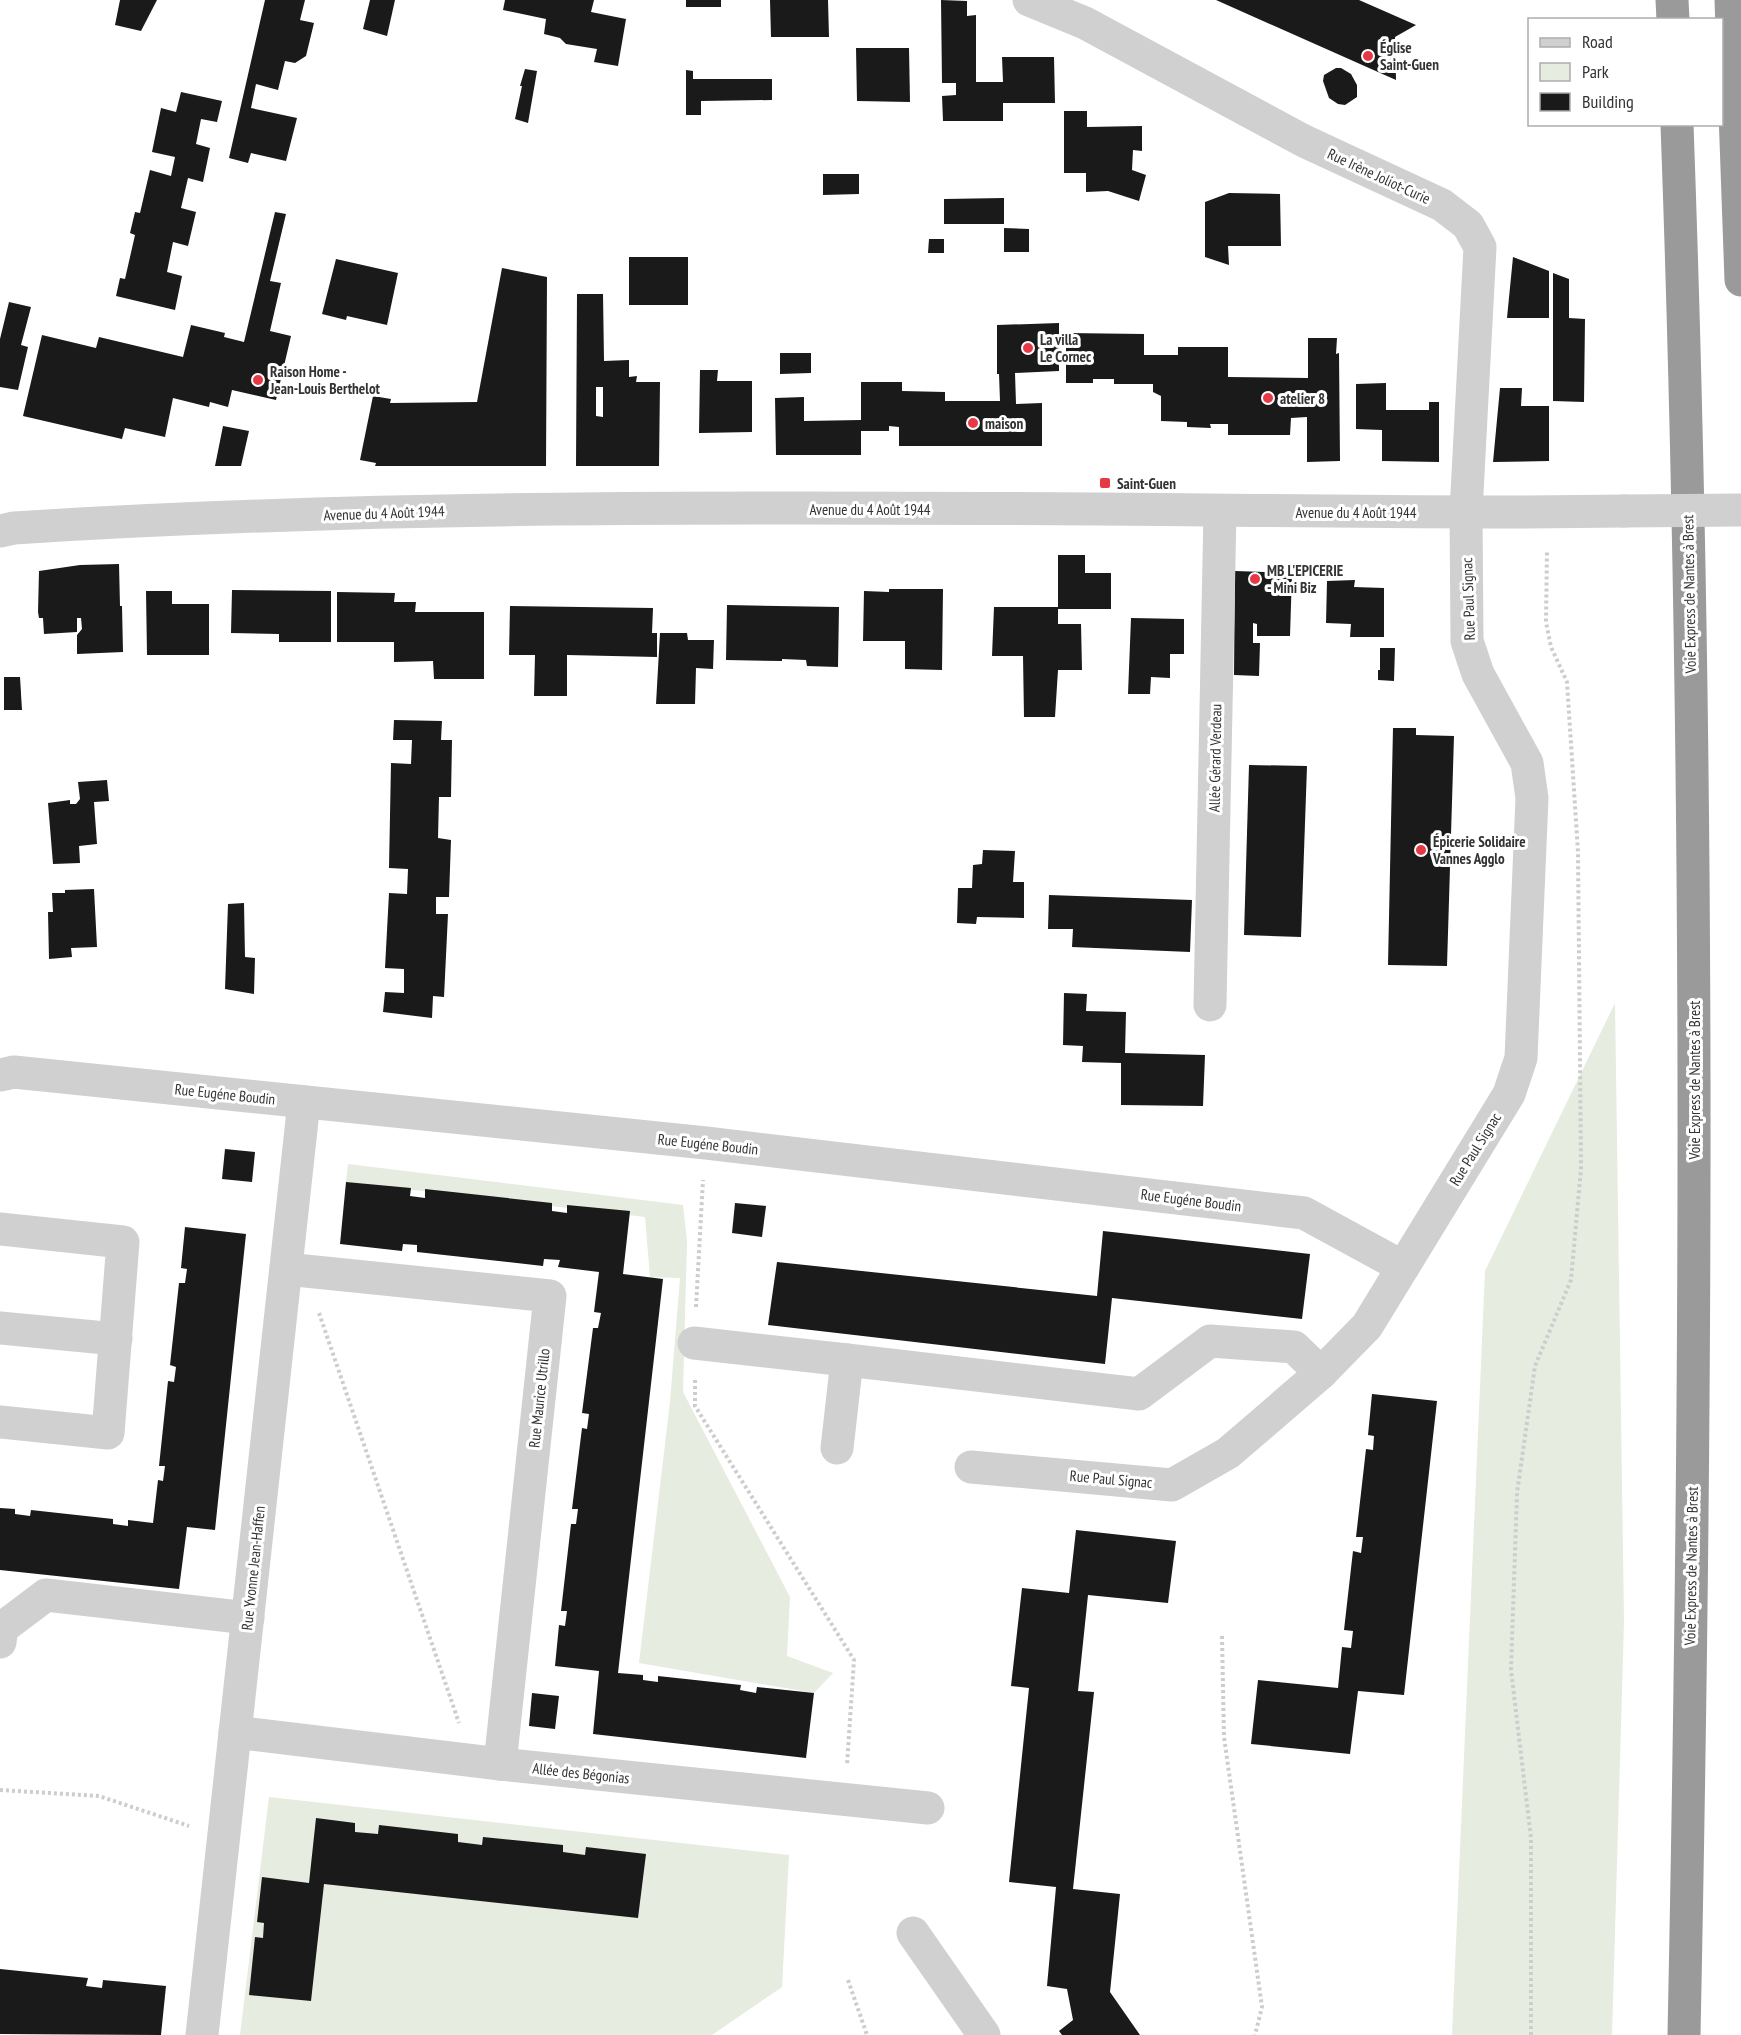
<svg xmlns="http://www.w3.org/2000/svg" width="1741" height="2035" font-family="'PT Sans Narrow',sans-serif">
<rect width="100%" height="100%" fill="#fff"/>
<g fill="#e6ecdf">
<path d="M1615,1003L1624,1621L1612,2035H1452L1485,1271Z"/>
<path d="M348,1164L683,1205L687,1242L683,1392L790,1597L787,1656L833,1673L814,1693L639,1663L670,1402L680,1278L650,1277L645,1217L346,1182Z"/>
<path d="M269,1797L789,1855L782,1987L712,2035H240Z"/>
</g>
<g fill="#1a1a1a" fill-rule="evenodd">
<path d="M120,0H157L141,31L115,25Z"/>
<path d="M265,0H305L300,20L314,23L306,56L295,63L285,61L278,90L256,84L251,108L297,118L286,161L251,153L248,163L229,158Z"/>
<path d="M370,0H395L387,36L363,29Z"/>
<path d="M505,0H594L591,12L626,19L618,66L594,62L597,49L566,44L560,38L544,34L546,19L503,10Z"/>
<rect x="686" y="0" width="35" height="7"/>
<path d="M770,0H828L829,37H771Z"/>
<path d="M941,0L967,1V16L976,15V82H1003L1002,57H1054L1055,103H1003V121H943L942,96L956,95V83H942Z"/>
<path d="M1216,0H1359L1416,25L1395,37L1396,80Z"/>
<path d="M856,48H909L910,102L857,101Z"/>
<path d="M1336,68H1341L1351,74L1357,85V97L1345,105L1338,104L1329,98L1323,81L1324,75Z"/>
<path d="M525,69L537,71L528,123L515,119L522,86H520Z"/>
<path d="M686,70L693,71V79H772V100L701,101V115H686Z"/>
<path d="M181,92L222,101L217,122L201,119L196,144L210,148L203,182L188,178L181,208L196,212L188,246L173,242L167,272L182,276L175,310L116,296L120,278L125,279L135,235L130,233L135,212L140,213L150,170L171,176L175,157L152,152L161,108L176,112Z"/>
<path d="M1064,111H1087V127L1142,126V151L1133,150L1132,170L1146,175L1139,201L1108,191L1086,192V173H1064Z"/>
<path d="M823,174H859V194L823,195Z"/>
<path d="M1229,193L1280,194L1281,246H1228L1229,265L1205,257V202Z"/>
<path d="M1004,198V224H944V199Z"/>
<path d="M275,212L286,214L270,281L281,283L270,331L291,336L276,400L232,390L228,407L210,402L209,407L173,398L165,437L125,428L122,439L23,416L42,335L96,348L99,337L183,357L191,325L225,333L224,337L244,342Z"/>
<path d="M1004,228L1029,229V252H1004Z"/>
<path d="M929,239H944V253H928Z"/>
<rect x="629" y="257" width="59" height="48"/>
<path d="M1513,257L1549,271V318H1507Z"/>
<path d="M336,259L398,273L387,325L347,316L346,320L322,314Z"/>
<path d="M502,268L547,277L546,466H375L376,463L360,460L373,396L391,399L390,403L477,402Z"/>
<path d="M1553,273L1569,279V318L1585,319L1584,402L1553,401Z"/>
<path d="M577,294H603L604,361L629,360V377L637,376L636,382H660L659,466H576ZM596,387H603V417L596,416Z"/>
<path d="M9,302L31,307L21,345L28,347L18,390L0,387V339Z"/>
<path d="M1059,323V371L1015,373L1016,404L1042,403V446H899V427L889,426V431H861V455H776L775,398L804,397V421L861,420V382H902V391L945,392V401H1000L999,374H997V325Z"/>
<path d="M1066,333L1144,334V355H1178V347H1228V377L1308,378V338H1337L1336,354L1339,353L1340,461L1307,462V417L1291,418L1290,435H1228V424H1210L1211,428L1187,427V422L1161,421V396L1153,392V384H1114V379H1093V383H1066Z"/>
<path d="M780,353H811V373L780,374Z"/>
<path d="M700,370H718L717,381H752V432L699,433Z"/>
<path d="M1386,383V410H1429V402H1439V462L1382,461V430L1356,429V384Z"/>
<path d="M1500,388H1522L1521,406H1549V461L1493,462Z"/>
<path d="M223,426L249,431L241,466H215Z"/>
<path d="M1058,555H1085V573H1111V609H1058V624H1081L1082,670H1058L1055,717H1024L1023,656H992L994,607H1058Z"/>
<path d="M119,564L120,606H122L123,652L77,654V635L82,629L81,618H77V632L44,634L43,618H39L38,612L39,571L80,565Z"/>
<path d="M1235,571L1292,573L1290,636H1257V624L1253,623V643H1260L1259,676L1234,675Z"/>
<path d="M1355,580L1354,587L1384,588V637H1350L1351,624L1326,623L1327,581Z"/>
<path d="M889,589H943L942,670L905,669V641H863L864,591L889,592Z"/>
<path d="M232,590L331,591V642H279V634L231,633Z"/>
<path d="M146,591H172V604H209V655H147Z"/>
<path d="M337,592L395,593L394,602H416L415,612H484V679H434L433,661L394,662V642H337Z"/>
<path d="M727,605L839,607L838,667L807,666L806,660L782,659V661L726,660Z"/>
<path d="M510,606L653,608L652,633H657V657L567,655V696H534L535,655H509Z"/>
<path d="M1131,618L1184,619V654H1170V678L1151,677L1150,694H1128Z"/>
<path d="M660,633H687L688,640H714L713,669L696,668L695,704H656Z"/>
<path d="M1380,648H1395L1394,681L1378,680V670H1380Z"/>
<path d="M4,677H20L22,710H4Z"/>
<path d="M394,720L442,721L441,740H452L451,797H439L438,838L451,840L449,897H436V914H448L444,997L433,996L432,1018L383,1012L385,992L404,993V969L385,968L389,893L407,894L408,869L389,868L391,763L411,764L412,740H393Z"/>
<path d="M1393,728H1416V735L1454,736L1447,966L1388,965Z"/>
<path d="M1249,765L1307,766L1301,937L1244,935Z"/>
<path d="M107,780L109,801L94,802L97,844L79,846L80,863L53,864L48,803L70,800V804H76L80,799L78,782Z"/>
<path d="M983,850L1015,851L1013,882H1024V918L977,917L976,924L957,923L958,888H972L973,865L982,864Z"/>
<path d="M94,889L97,947L71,948L72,957L49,959L48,912H53L52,893H65V890Z"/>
<path d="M1049,895L1192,900L1190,952L1072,947L1073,929H1048Z"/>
<path d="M244,903L245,957L255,958L254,994L225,989L228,904Z"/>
<path d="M1064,993L1087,994L1086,1011L1126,1012L1125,1053L1205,1055L1203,1106L1121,1105V1063L1082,1062L1083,1046L1063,1045Z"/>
<path d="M225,1149L255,1152L252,1182L222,1179Z"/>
<path d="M346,1182L411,1188L410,1196L425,1198V1189L552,1203V1211L567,1213V1205L630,1211L623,1274L663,1279L618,1673L643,1675V1680L658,1682V1676L741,1685L740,1690L756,1693L757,1687L814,1693L806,1758L593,1734L599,1671L555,1666L559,1625L565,1626L567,1611H561L571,1524H576L578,1509H572L582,1428L587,1429L589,1414L582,1413L593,1328H598L601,1313L594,1312L599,1272L558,1267L560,1260L544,1259L543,1266L417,1252V1245L403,1244L402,1251L340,1244Z"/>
<path d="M735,1203L766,1206L762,1237L732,1233Z"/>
<path d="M185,1227L246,1234L215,1530L187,1527L179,1589L0,1570V1508L15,1509V1514L30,1516L31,1510L113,1519V1524L128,1526V1520L153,1523L158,1480L163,1481L165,1466H159L168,1381L174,1382L176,1367L170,1365L179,1283H185L187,1269L181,1268Z"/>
<path d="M1103,1231L1310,1254L1302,1319L1112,1298L1105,1364L768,1325L777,1262L1097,1296Z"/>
<path d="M1372,1394L1437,1401L1404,1695L1358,1691L1350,1754L1251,1744L1258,1680L1338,1688L1342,1647L1351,1648L1353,1631L1344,1630L1353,1551L1361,1553L1363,1537H1356L1366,1449L1373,1450L1374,1436L1368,1435Z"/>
<path d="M1076,1530L1176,1541L1168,1603L1088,1595L1078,1691L1094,1692L1073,1889L1120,1894L1110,1992L1140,2035H1062L1059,2031L1073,2020L1067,1989L1047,1986L1056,1887L1009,1882L1029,1688L1011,1686L1022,1588L1069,1593Z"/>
<path d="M532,1693L559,1696L555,1729L529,1726Z"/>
<path d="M316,1818L355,1823V1832L378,1834L379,1825L458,1834V1842L482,1845L483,1837L563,1845V1852L585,1855L586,1847L646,1854L638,1918L324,1884L311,2001L249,1995L255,1937L263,1938L264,1923L257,1922L262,1877L309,1883Z"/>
<path d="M0,1969L88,1978L86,1986L102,1988L103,1980L166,1986L161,2035L0,2034Z"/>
</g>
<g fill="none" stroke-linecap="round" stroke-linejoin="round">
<g stroke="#cdcdcd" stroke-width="4" stroke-dasharray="3 3" stroke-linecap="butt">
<path d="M696,1307L703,1180"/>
<path d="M319,1313L459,1723"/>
<path d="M695,1380V1406L854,1660L847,1765"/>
<path d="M1222,1636L1224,1737L1262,2007L1255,2035"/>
<path d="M0,1790L99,1796L189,1826"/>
<path d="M848,1980L867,2035"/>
<path d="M1531,2035V1838L1511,1670L1517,1493L1535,1366L1571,1280L1581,1168L1578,852L1567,682L1551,647L1546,622L1547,550"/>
</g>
<g stroke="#d0d0d0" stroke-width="33">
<path d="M0,531L14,528C375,505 737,507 1098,509C1273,510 1448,514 1624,511"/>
<path d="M1210,1005L1220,511"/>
<path d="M0,1075L14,1072L706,1143L1304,1213L1403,1267"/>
<path d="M0,1229L123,1242L108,1433L0,1422"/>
<path d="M286,1269L550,1296L500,1764"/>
<path d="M0,1328L116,1339"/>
<path d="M694,1343L847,1360"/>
<path d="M837,1448L847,1360L1139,1394L1210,1341L1294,1347L1321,1373"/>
<path d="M971,1467L1172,1485L1228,1453L1321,1373L1367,1326L1509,1094L1521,1058L1532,798L1527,763L1478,674L1467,641L1466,512L1480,247L1468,225L1442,205L1304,141L1085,23L1029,0"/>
<path d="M0,1642L2,1628L46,1595L248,1618"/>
<path d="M235,1732L500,1764L928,1808"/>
<path d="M913,1933L984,2035"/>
<path d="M202,2035L304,1102"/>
</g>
<g stroke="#9a9a9a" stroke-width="33">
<path d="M1672,0L1673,20"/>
<path d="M1731,0L1741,280"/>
<path d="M1677,124C1700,761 1697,1398 1684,2035"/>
</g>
<path stroke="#d0d0d0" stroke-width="33" d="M1624,511L1741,510"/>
</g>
<g fill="#e63946" stroke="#fff" stroke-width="2">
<circle cx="1368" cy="56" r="6"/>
<circle cx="1028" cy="348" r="6"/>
<circle cx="258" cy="380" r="6"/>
<circle cx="1268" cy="398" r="6"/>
<circle cx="973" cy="423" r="6"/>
<rect x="1099" y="477" width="12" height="12" rx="3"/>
<circle cx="1255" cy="579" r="6"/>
<circle cx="1421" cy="850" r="6"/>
</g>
<g text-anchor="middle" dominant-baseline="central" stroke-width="6" stroke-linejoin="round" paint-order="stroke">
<g font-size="15" font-weight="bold" fill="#333" stroke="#fff" text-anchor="start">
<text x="1380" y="47">Église<tspan x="1380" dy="17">Saint-Guen</tspan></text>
<text x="1040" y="339">La villa<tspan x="1040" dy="17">Le Cornec</tspan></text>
<text x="270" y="371">Raison Home -<tspan x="270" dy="17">Jean-Louis Berthelot</tspan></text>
<text x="1280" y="398">atelier 8</text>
<text x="985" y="423">maison</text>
<text x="1117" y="483">Saint-Guen</text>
<text x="1267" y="570">MB L'EPICERIE<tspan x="1267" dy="17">- Mini Biz</tspan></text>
<text x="1433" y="841">Épicerie Solidaire<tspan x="1433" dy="17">Vannes Agglo</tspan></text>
</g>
<g font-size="15" fill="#333" stroke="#fff">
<text transform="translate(1379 176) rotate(25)">Rue Irène Joliot-Curie</text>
<text x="870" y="509">Avenue du 4 Août 1944</text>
<text x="1356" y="512">Avenue du 4 Août 1944</text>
<text transform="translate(384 513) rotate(-2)">Avenue du 4 Août 1944</text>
<text transform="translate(1689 594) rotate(-91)">Voie Express de Nantes à Brest</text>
<text transform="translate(1468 599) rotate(-92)">Rue Paul Signac</text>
<text transform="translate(1215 758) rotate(-89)">Allée Gérard Verdeau</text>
<text transform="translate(1694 1080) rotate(-90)">Voie Express de Nantes à Brest</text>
<text transform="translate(225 1094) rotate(6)">Rue Eugéne Boudin</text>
<text transform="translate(708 1144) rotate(6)">Rue Eugéne Boudin</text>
<text transform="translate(1475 1149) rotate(-58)">Rue Paul Signac</text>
<text transform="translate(1191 1200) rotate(7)">Rue Eugéne Boudin</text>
<text transform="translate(539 1398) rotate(-84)">Rue Maurice Utrillo</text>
<text transform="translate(1111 1479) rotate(5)">Rue Paul Signac</text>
<text transform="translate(1691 1566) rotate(-89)">Voie Express de Nantes à Brest</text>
<text transform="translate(253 1568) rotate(-84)">Rue Yvonne Jean-Haffen</text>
<text transform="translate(581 1773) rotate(6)">Allée des Bégonias</text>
</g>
</g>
<rect x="1528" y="18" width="195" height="108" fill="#ffffff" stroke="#adadad" stroke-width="1.5"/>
<rect x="1540" y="38" width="30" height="9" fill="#d0d0d0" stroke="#adadad" stroke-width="1.5"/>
<text x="1582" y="48" font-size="18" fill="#333333">Road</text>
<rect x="1540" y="63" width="30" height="18" fill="#e6ecdf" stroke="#adadad" stroke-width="1.5"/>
<text x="1582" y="78" font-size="18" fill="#333333">Park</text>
<rect x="1540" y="93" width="30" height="18" fill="#1a1a1a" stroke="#adadad" stroke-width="1.5"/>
<text x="1582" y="108" font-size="18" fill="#333333">Building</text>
</svg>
